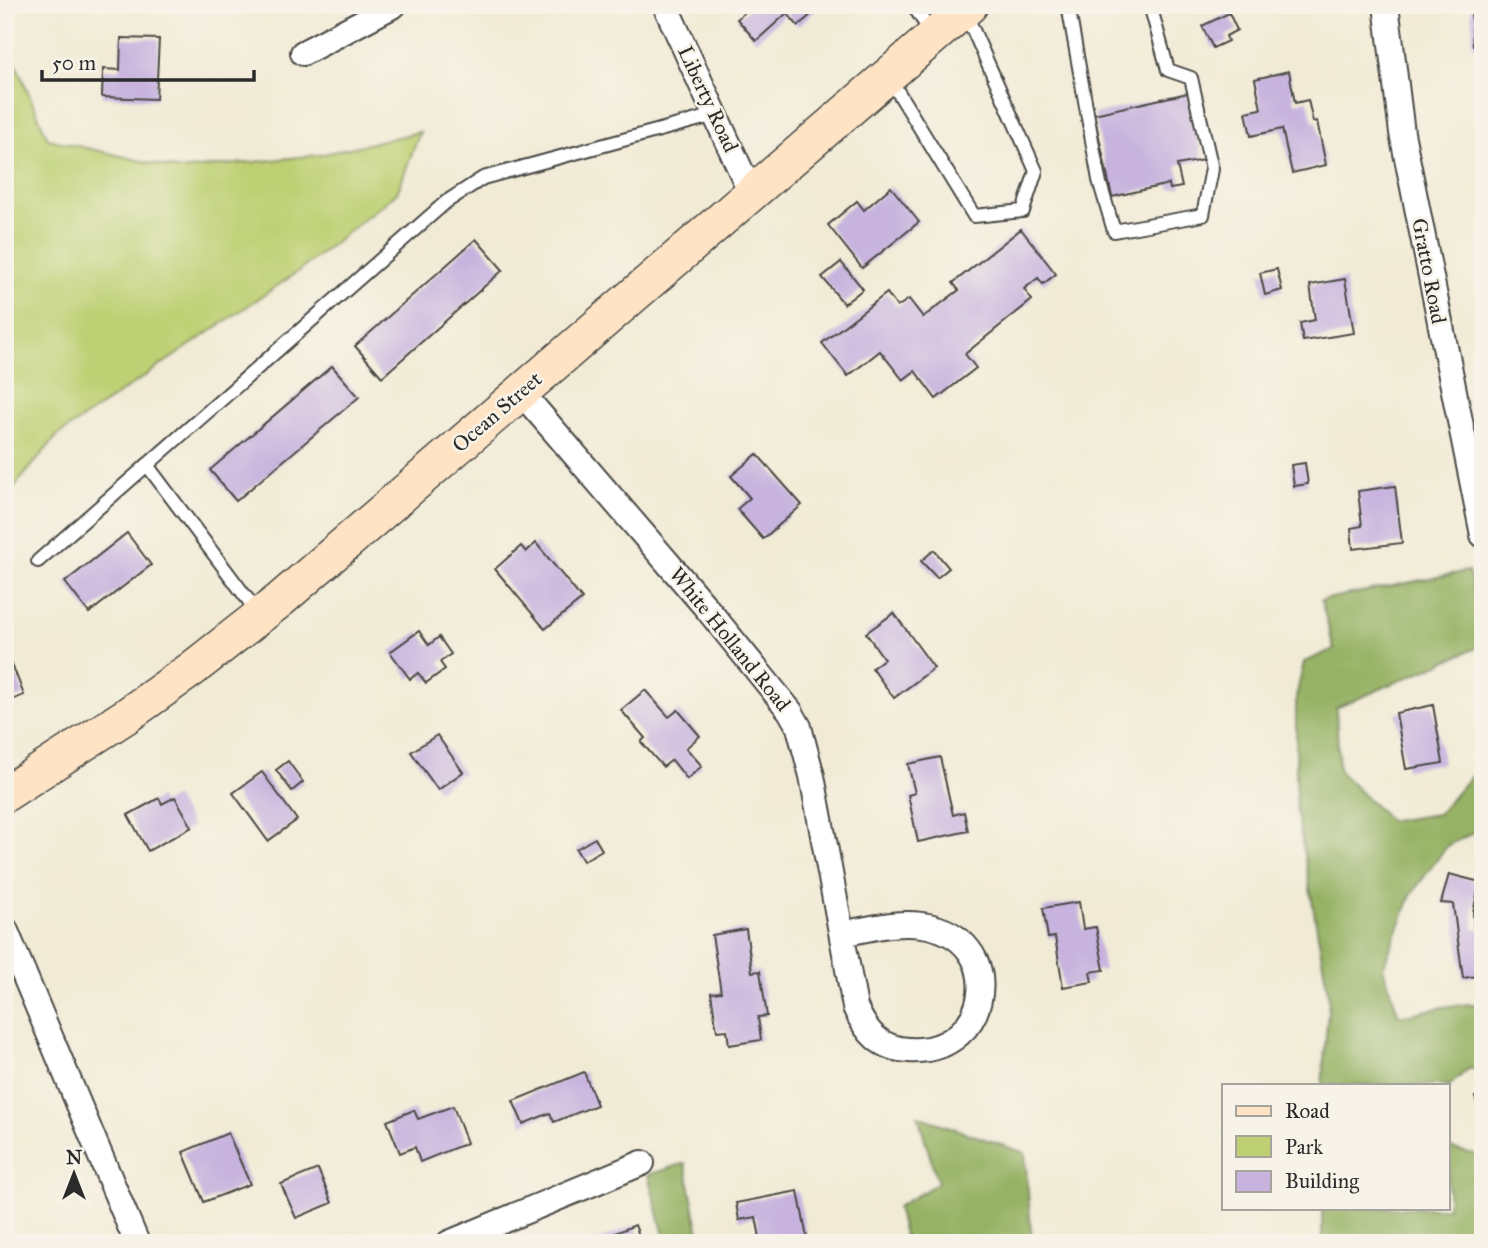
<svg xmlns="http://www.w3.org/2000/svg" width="1488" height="1248" font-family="'IM FELL Great Primer',serif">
<rect width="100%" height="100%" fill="#f7f3e8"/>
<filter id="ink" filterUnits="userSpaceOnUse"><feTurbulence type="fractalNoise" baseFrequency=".0143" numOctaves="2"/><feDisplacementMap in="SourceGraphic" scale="14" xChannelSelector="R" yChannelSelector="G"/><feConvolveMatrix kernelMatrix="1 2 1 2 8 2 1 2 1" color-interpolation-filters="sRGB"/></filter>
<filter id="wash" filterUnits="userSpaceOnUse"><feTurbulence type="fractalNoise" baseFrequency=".00686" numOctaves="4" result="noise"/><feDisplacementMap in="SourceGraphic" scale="28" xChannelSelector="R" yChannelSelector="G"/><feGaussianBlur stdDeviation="1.57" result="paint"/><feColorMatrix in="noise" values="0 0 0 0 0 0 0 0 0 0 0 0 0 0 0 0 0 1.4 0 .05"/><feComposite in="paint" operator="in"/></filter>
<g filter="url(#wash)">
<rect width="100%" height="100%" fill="#f1ebd6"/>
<path fill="#bed073" stroke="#747e4f" stroke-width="2" d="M5,38L48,139L180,170L319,155L420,132L397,193L299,271L57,436L5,498Z"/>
<g fill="#96b265" stroke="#606e48" stroke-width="2">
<path d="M1468,571L1483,626V645L1336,708L1339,771L1390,821L1438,814L1476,770L1483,771V828L1448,845L1412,893L1383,967L1399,1016L1449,1006L1483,1003V1069H1468L1448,1087V1085H1322L1329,999L1296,807V697L1304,662L1334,649L1321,600Z"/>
<path d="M918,1116L1025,1153L1032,1243H906L897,1207L938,1183Z"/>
<path d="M1448,1144L1449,1148L1483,1156V1227L1472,1243H1322V1208H1448Z"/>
<path d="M685,1163L701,1243H666L648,1175Z"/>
</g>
<g id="blocks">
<g fill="#c7b3de">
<path d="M753,5H822L798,26L787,13L756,41L737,19Z"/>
<path d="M1471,5H1483V46H1473Z"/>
<path d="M1229,13L1237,30L1226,36L1228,41L1213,48L1202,26Z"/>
<path d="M121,38L159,39L156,99L102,97L103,69L120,70Z"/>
<path d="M1289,71L1295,103L1308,100L1313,122L1317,121L1326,165L1292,173L1282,129L1251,136L1246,112L1261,109L1255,79Z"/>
<path d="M1188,93L1203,160L1177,165L1182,187L1170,189L1169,184L1112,197L1094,114Z"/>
<path d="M891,187L919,222L862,268L828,225L857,201L864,210Z"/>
<path d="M1021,229L1056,274L1043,284L1038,278L1024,289L1032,300L965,354L976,368L936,399L915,371L903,380L880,351L848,376L822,343L887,293L897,307L909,299L923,317L959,290L953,283Z"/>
<path d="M476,239L503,270L382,377L355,346Z"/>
<path d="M841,262L863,289L844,304L822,277Z"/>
<path d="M1277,269L1282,290L1265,295L1260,273Z"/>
<path d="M1345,279L1354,333L1303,341L1300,323L1315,320L1310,285Z"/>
<path d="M332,366L359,397L236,501L210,470Z"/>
<path d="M757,454L802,505L763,539L737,509L750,498L731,476Z"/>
<path d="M1305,463L1308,484L1294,486L1291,465Z"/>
<path d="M1395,486L1402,543L1353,549L1351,528L1362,526L1358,491Z"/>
<path d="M127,533L151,565L89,613L65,582Z"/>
<path d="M536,543L582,599L545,629L495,569L521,546L526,552Z"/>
<path d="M934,550L949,568L937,578L921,561Z"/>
<path d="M894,613L934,668L894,698L872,668L884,659L866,633Z"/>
<path d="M419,631L429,645L439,637L451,654L440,662L445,669L426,683L418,673L410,679L390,652Z"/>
<path d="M12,664L24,695L5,703V666Z"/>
<path d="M645,690L669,717L678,710L700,736L686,748L702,766L687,779L672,760L663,767L641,742L645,738L621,710Z"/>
<path d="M1433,705L1443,763L1406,769L1396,713Z"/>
<path d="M437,735L463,772L438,790L411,752Z"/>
<path d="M940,757L953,815L964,812L968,831L918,842L908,795L915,793L908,764Z"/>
<path d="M288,761L303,782L292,791L276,770Z"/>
<path d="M262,772L297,820L268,841L233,793Z"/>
<path d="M175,797L192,827L148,851L128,815L159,798L162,804Z"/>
<path d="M595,838L602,850L583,861L576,849Z"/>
<path d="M1449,874L1480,882L1473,912L1474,929L1483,928V975L1463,978L1453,904L1441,903Z"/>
<path d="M1079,902L1083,929L1096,927L1104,970L1090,972L1092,982L1063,987L1055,937L1048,938L1043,908Z"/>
<path d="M746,929L752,972L760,971L767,1016L758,1017L761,1040L729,1045L727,1030L717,1031L711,993L721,992L712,935Z"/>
<path d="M584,1072L597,1105L554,1122L550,1113L523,1124L513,1101Z"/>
<path d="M1483,1095V1123H1482L1475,1097Z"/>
<path d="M453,1106L467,1143L420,1162L415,1147L400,1153L387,1121L414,1110L418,1119Z"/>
<path d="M228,1133L250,1184L204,1202L183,1152Z"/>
<path d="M318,1169L332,1203L296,1218L281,1184Z"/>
<path d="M798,1191L808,1243H761L756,1217L739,1220L736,1203Z"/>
<path d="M635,1225L642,1243H591Z"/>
</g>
</g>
</g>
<g filter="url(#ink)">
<use href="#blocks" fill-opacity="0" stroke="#494845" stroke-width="2"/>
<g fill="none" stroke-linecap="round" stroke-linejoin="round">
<defs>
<g id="lane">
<path d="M913,5L932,34"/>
<path d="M1068,5L1099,180L1114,231L1203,215L1212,169L1191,78L1168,70L1150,5"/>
<path d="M890,79L974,216L1023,211L1036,171L965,12"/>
<path d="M147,465L258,613"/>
<path d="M38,561L446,202L483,178L715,115"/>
</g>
<g id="street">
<path d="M665,5L751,193"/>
<path d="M1386,5L1402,133L1483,535"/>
<path d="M303,53L394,5"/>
<path d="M520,391L704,605L790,711L799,727L812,776L855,1007C866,1032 880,1049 909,1050C993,1055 1010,937 922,925C896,921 868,929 842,934"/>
<path d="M5,929L137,1243"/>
<path d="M449,1243L642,1163"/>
</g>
<path id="secondary" d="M5,794L126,716L192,669L280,600L970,5"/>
</defs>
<use href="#lane" stroke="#494845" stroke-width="16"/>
<use href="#street" stroke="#494845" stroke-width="28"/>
<use href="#secondary" stroke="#494845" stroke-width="38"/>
<use href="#lane" stroke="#fff" stroke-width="12"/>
<use href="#street" stroke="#fff" stroke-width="24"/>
<use href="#secondary" stroke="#fee4c5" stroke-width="35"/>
</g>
</g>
<g text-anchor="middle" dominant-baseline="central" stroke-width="5" stroke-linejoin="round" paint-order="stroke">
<g font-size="21" fill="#2b2b2b" stroke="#f7f3e8">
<text transform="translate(708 99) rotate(65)">Liberty Road</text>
<text transform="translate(1429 271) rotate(79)">Gratto Road</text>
<text transform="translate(497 412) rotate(-41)">Ocean Street</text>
<text transform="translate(730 639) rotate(51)">White Holland Road</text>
</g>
</g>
<rect width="1488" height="1248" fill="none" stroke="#f7f3e8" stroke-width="28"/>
<rect x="1222" y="1084" width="228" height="126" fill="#f7f3e8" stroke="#a5a39c" stroke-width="2"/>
<rect x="1236" y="1106" width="35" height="10" fill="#fee4c5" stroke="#a5a39c" stroke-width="2"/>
<text x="1285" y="1118" font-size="21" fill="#2b2b2b">Road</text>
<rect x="1236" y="1136" width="35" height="21" fill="#bed073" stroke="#a5a39c" stroke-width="2"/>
<text x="1285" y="1154" font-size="21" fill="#2b2b2b">Park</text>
<rect x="1236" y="1171" width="35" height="21" fill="#c7b3de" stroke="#a5a39c" stroke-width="2"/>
<text x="1285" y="1188" font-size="21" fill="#2b2b2b">Building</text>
<g transform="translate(74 1174)" stroke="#f7f3e8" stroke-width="5" paint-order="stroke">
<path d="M0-5L12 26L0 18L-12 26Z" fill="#2b2b2b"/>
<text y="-10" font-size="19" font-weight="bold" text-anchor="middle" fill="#2b2b2b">N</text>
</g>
<path d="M42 70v10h212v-10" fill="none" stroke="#2b2b2b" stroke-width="3.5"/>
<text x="52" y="70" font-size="21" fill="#2b2b2b" stroke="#f7f3e8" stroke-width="5" paint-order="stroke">50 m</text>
</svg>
